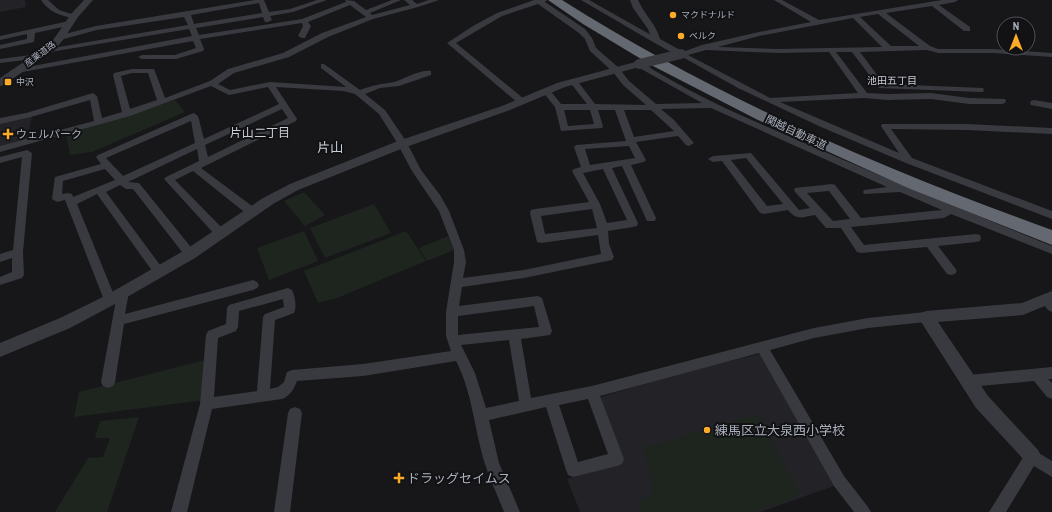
<svg xmlns="http://www.w3.org/2000/svg" width="1052" height="512" font-family="'Archivo Narrow','Noto Sans JP',sans-serif">
<rect width="100%" height="100%" fill="#17171a"/>
<g fill="#232327">
<path d="M0,0H25L26,7L0,12Z"/>
<path d="M32,116L27,140L0,147V123Z"/>
<path d="M760,354L834,486L760,512H580L567,479L623,462L598,398L690,370Z"/>
</g>
<g fill="#1d251e">
<path d="M175,100L185,112L92,152L70,155L66,134Z"/>
<path d="M304,192L325,215L305,226L284,201Z"/>
<path d="M374,204L391,233L325,258L310,228Z"/>
<path d="M304,231L318,261L269,280L257,248Z"/>
<path d="M406,231L426,261L337,298L318,303L304,271Z"/>
<path d="M448,236L454,250L427,261L419,248Z"/>
<path d="M205,360L204,400L74,417L79,392Z"/>
<path d="M758,414L800,495L753,512H640V500L654,494L644,448Z"/>
<path d="M139,417L107,512H55L88,458L103,457L110,438H95L100,421Z"/>
</g>
<g fill="none" stroke-linecap="round" stroke-linejoin="round">
<g fill="#383a3f" fill-rule="evenodd">
<path d="M41,0H48L59,10L78,16L74,18C60,16 49,12 41,0Z"/>
<path d="M255,0H264L269,12L290,9L317,0H327L293,12L270,16L272,20L268,22H265L263,17L196,28L199,35L302,19L346,2L345,0L354,1L366,10L392,0H401L370,13L372,15L410,5L404,0H412L417,4L429,0H439L418,7L373,19L328,37L289,57L234,73L218,84L230,90L270,82L346,87L321,68V64H324L360,90C373,85 381,84 394,82C405,79 420,69 431,71V75L399,86L380,88L365,94L385,110L406,141L421,170L440,195L449,211L464,250L466,262L463,278L524,270L601,254L598,235L541,243L537,242L530,213L531,210L535,209L589,202L572,171L574,169L581,167L574,147L576,145L626,141L615,110H598L603,126L602,128L561,131L555,107L542,91L543,89H549L561,104H587L569,81L573,79H576L595,104L646,105L623,85L613,72L590,51L585,39L579,33L538,4L502,16L456,43L524,99L525,101L524,103H518L447,43L473,26L497,13L534,0H547L545,2L585,29L592,38L596,48L619,68L629,81L656,104L702,103L636,66V62C643,61 647,66 652,69C675,83 700,96 725,108C833,157 942,202 1052,246V254L951,214L944,218L851,227L864,245L976,234L980,235L981,238L980,241L976,242L938,246L955,268L957,271L955,274L951,275L947,274L927,247L861,253L857,252L841,228H826L815,215C802,217 797,221 788,210L764,214L760,213L722,161L713,162L708,159L713,156L751,153L799,210L810,208L795,192L794,190L795,188L832,184L835,185L861,218L942,210L900,192L864,194L863,192L864,190L887,187L711,108L661,109L674,120L694,143L689,146L686,145L678,136L636,142L646,160L644,162L631,165L656,218L655,221H647L622,166L612,168L638,223L637,226L633,227L608,231L609,244L614,257L612,260L524,278L462,287L459,306L538,296L542,298L552,331L550,335L521,339L531,398L592,386L814,328L868,318L926,312L930,314L932,317L930,320L926,322L868,328L814,338L770,350L844,476L868,507L871,512H854L834,486L759,353L600,396L624,459L622,464L617,466L573,477L568,475L566,470L546,407L489,420L499,463L520,512H504C498,496 490,480 485,464C474,429 473,394 456,361L363,376L297,381C294,389 290,396 282,399L212,409L187,512H171L200,404L206,335L208,331L226,324L227,308L229,305L288,288L292,290C295,296 297,307 294,313L275,320L270,389L278,387L284,382L287,372L292,370L363,364L451,351L446,336V312L454,262V250L439,211L412,171L396,141L379,114L355,94L343,91L276,87L297,119L296,121L201,168L256,209L257,212L256,215H248L193,171L175,180L225,231L226,234L225,237H217L164,179L166,177L199,161L197,149L128,182L139,183L194,251L195,254L194,257L190,258L186,257L133,189H126L120,185L106,192L163,269L165,272L163,275L159,276L155,275L97,194L77,204L116,300L119,289L123,287L127,289L129,292L125,314L253,280L257,282L259,285L257,288L253,290L124,324L115,382L113,386L108,388L103,386L101,382L116,300L114,303L110,305L106,303L104,300L65,200L57,202L52,199L55,177L101,164L96,157L98,155L191,114L194,113L198,116L204,139L279,104L268,87L229,95L211,86L130,116L0,152V146L94,121L90,100L31,117L0,124V118L26,113L93,93L97,96L102,118L122,112L113,75L114,73L132,69H154L165,98L210,81L228,69L283,53L322,33L366,17L350,5L308,22L311,26L305,38H302L298,36L303,26L302,23L200,39L204,49L203,51L176,59H142L138,57L142,55H175L196,48L193,41L17,73L13,71L17,69L192,36L189,29L44,53V49H47L188,25L184,17L97,30L60,40H57V36L96,26ZM259,3L262,13L194,24L191,15ZM132,73H148L157,100L130,109L121,76ZM282,109L288,118L208,157L205,145ZM564,110H590L594,124L568,126ZM624,110H651L674,131L634,137ZM191,121L195,143L123,176L106,158ZM629,146L635,158L590,165L585,149ZM746,158L783,204L767,206L731,160ZM105,169L115,180L73,197L72,194L68,193L62,194L63,181ZM603,169L627,220L607,223L600,204L583,173ZM829,191L850,219L833,221L807,193ZM592,209L597,228L545,234L541,216ZM283,299L284,307L265,314L263,317L257,391L214,397L218,338L236,331L238,327L239,311ZM534,306L539,327L458,335V316ZM509,340L519,401L486,408L475,373L461,345ZM588,399L608,454L578,462L559,405Z"/>
<path d="M581,0H589L660,40L659,42H653Z"/>
<path d="M774,0H782L819,20L942,0H958L955,2L939,5L970,27V31H964L932,6L886,13L930,46L938,49H993L1052,53V57L993,53H938L927,50L860,52L884,84L983,88L984,90L983,92H980L879,88L852,52H836L867,93L888,94L931,93L969,98L1005,99L1006,101L1005,103L1002,104H969L931,99L888,100L864,98L780,102L899,153L881,126L882,124H967L1052,128V134L967,130L891,129L912,158L1052,211V219L906,163L821,127L738,88L677,54L702,45L759,32L811,22ZM878,14L919,46H891L860,17ZM853,18L882,47L778,49L718,47L759,36ZM706,50L778,53L829,52L858,93L770,98L688,55Z"/>
<path d="M69,21H72V25L35,33L34,42L0,49V45L27,39V34L0,40V36Z"/>
<path d="M39,54H42V58L0,63V59Z"/>
<path d="M1034,100L1052,103V109L1031,105L1030,103L1031,101Z"/>
<path d="M27,150L32,153L23,252L24,275L22,278L0,285V277L12,272V258L0,262V254L13,250L22,157L0,163V157Z"/>
<path d="M1046,295L1052,299V312L1048,310L1040,300L1042,297Z"/>
<path d="M1052,367V379H1048L1052,383V399L1047,397L1034,381L968,387L963,385L961,381L963,377L968,375Z"/>
<path d="M295,407L300,409L302,413L290,512H274L288,413L290,409Z"/>
<path d="M1032,449L1052,461V477L1034,466L1006,512H989L1027,451Z"/>
</g>
<g fill="#383a3f" fill-rule="evenodd">
<path d="M84,0H93L78,17L63,40L55,49L4,85L0,86V78L49,45L56,36L71,14Z"/>
<path d="M630,0H638C644,14 656,24 660,39L684,52L686,54L684,56H678L653,42L648,29L633,8Z"/>
<path d="M639,61L644,64L643,66L565,87L510,110L406,147L298,190L273,204L195,258L115,304L70,328L0,357V343L60,318L105,296L185,250L263,198L290,184L398,141L502,106L557,83Z"/>
<path d="M1052,291V303L1023,315L938,322L988,396L1038,450L1041,456L1038,462L1032,465L1026,462L976,408L918,317L921,313L926,311L1022,303Z"/>
</g>
<path fill="#646871" fill-rule="evenodd" d="M548,0H562C715,97 883,169 1052,230V245L908,188L756,119L651,65L583,24Z"/>
<path stroke="#383a3f" stroke-width="10" d="M639,64L681,54"/>
</g>
<g fill="#ffab2a" stroke="#121215" stroke-width="1.5">
<circle cx="673" cy="15" r="4"/>
<circle cx="681" cy="36" r="4"/>
<rect x="4" y="78" width="8" height="8" rx="2"/>
<path d="M6 128h4v4h4v4h-4v4h-4v-4h-4v-4h4z"/>
<circle cx="707" cy="430" r="4"/>
<path d="M397 472h4v4h4v4h-4v4h-4v-4h-4v-4h4z"/>
</g>
<g text-anchor="middle" dominant-baseline="central" stroke-width="4" stroke-linejoin="round" paint-order="stroke">
<g font-size="9" fill="#a9afbb" stroke="#121215" text-anchor="start">
<text x="681" y="15">マクドナルド</text>
<text x="689" y="36">ベルク</text>
<text x="16" y="82">中沢</text>
</g>
<g font-size="9" fill="#a9afbb" stroke="#121215">
<text transform="translate(40 54) rotate(-37)">産業道路</text>
</g>
<g font-size="10" fill="#caced6" stroke="#121215">
<text x="892" y="80">池田五丁目</text>
</g>
<g font-size="11" fill="#a9afbb" stroke="#121215">
<text transform="translate(796 132) rotate(25)">関越自動車道</text>
</g>
<g font-size="11" fill="#a9afbb" stroke="#121215" text-anchor="start">
<text x="16" y="134">ウェルパーク</text>
</g>
<g font-size="12" fill="#caced6" stroke="#121215">
<text x="260" y="133">片山二丁目</text>
</g>
<g font-size="13" fill="#caced6" stroke="#121215">
<text x="330" y="147">片山</text>
</g>
<g font-size="13" fill="#a9afbb" stroke="#121215" text-anchor="start">
<text x="715" y="430">練馬区立大泉西小学校</text>
<text x="407" y="478">ドラッグセイムス</text>
</g>
</g>
<g transform="translate(1016 36)"><circle r="19" fill="#121215" stroke="#4e5157"/>
<path d="M0-3L7 15L0 10L-7 15Z" fill="#ffab2a"/>
<text y="-6" font-size="11" font-weight="bold" text-anchor="middle" fill="#a9afbb">N</text>
</g>
</svg>
